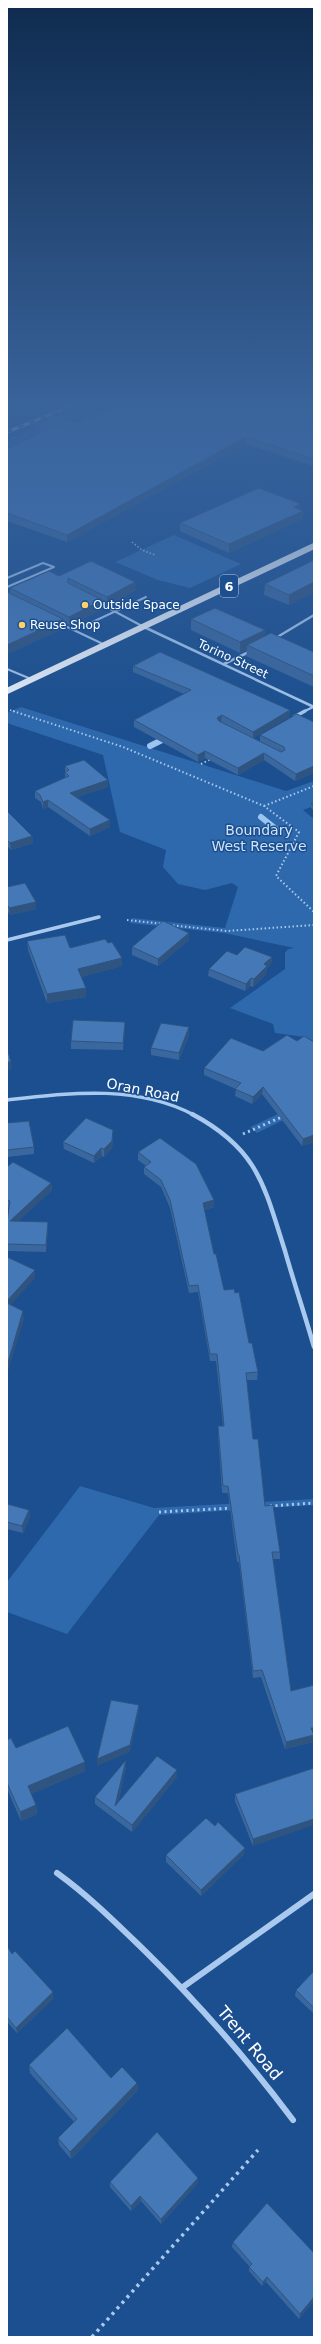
<svg xmlns="http://www.w3.org/2000/svg" width="321" height="2344" font-family="'DejaVu Sans',sans-serif">
<rect width="100%" height="100%" fill="#1b4f8f"/>
<g fill="#2e69ad">
<path d="M95,406H104L7,453V440L35,428L31,426L59,415L74,414Z"/>
<path d="M174,535L241,564L190,588L158,580L115,562Z"/>
<path d="M21,707L286,791L314,781V806L303,810L314,819V1044L304,1037L275,1033L273,1024L230,1008L285,969V953L288,949L294,948L224,933L130,923L132,918L225,928L238,887L232,883L205,890L178,884L163,867L166,850L120,832L103,755L7,723V713Z"/>
<path d="M314,1097V1105L257,1133L250,1127Z"/>
<path d="M80,1486L154,1508L314,1499V1505L159,1515L67,1634L7,1612V1582Z"/>
</g>
<g fill="none" stroke-linecap="round" stroke-linejoin="round">
<g stroke="#9cc4f0" stroke-width="6">
<path d="M150,746L168,737"/>
<path d="M261,817L276,829"/>
</g>
<g stroke="#a9c9ee" stroke-width="1.5" stroke-dasharray="1.5 2" stroke-linecap="butt">
<path d="M132,542L142,550L155,555"/>
<path d="M10,710L16,712"/>
</g>
<g stroke="#a9c9ee" stroke-width="2" stroke-dasharray="1.5 2.5" stroke-linecap="butt">
<path d="M13,711L123,747L264,806L299,832L276,876L314,912"/>
<path d="M201,764L211,759"/>
<path d="M264,806L314,786"/>
<path d="M127,920L164,924"/>
<path d="M169,925L227,931L314,925"/>
</g>
<g stroke="#a9c9ee" stroke-width="3" stroke-dasharray="2 3.5" stroke-linecap="butt">
<path d="M243,1134L284,1116"/>
<path d="M270,1506L314,1503"/>
<path d="M159,1512L233,1508"/>
</g>
<path stroke="#a9c9ee" stroke-width="3.5" stroke-dasharray="3 4.5" stroke-linecap="butt" d="M92,2337L258,2150"/>
<g stroke="#a9c9ee" stroke-width="2">
<path d="M7,578L43,563L54,567L7,587"/>
<path d="M99,603L142,626"/>
<path d="M61,624L103,644"/>
<path d="M86,625L146,597"/>
<path d="M7,669L31,679"/>
</g>
<g stroke="#a9c9ee" stroke-width="2.5">
<path d="M144,627L314,707"/>
<path d="M274,639L314,615"/>
<path d="M224,664L251,651"/>
<path d="M303,712L313,707"/>
</g>
<g stroke="#a9c9ee" stroke-width="3.5">
<path d="M294,717L305,711"/>
<path d="M7,940L99,917"/>
<path d="M7,1100C70,1093 135,1084 194,1115"/>
</g>
<path stroke="#a9c9ee" stroke-width="4.5" d="M192,1114C258,1149 264,1185 285,1251C294,1283 305,1315 314,1347"/>
<g stroke="#a9c9ee" stroke-width="6">
<path d="M57,1873C89,1896 117,1924 145,1951C199,2004 248,2060 293,2120"/>
<path d="M183,1987L314,1894"/>
</g>
<path stroke="#f0f6ff" stroke-width="6" d="M7,691L314,546"/>
<defs>
<path id="rail" d="M7,432L71,406"/>
</defs>
<use href="#rail" stroke="#fff" stroke-width="3"/>
<use href="#rail" stroke="#1b4f8f" stroke-width="2" stroke-dasharray="6" stroke-linecap="butt"/>
</g>
<g fill="#3a679d">
<path d="M314,406V466L246,444L67,542L7,521V449L76,423Z"/>
<path d="M300,510L303,511L302,519L229,553L180,531V523Z"/>
<path d="M314,560V592L289,605L264,595L265,584Z"/>
<path d="M59,576L136,590L108,606L102,603V609L70,625L63,622L64,628L7,654V592L10,593V588Z"/>
<path d="M191,619L265,630L264,636L314,652V687L246,656L247,650L240,653L191,630Z"/>
<path d="M133,666L290,710L289,717L253,738L260,742V735L314,722V773L295,781L264,760L238,775L205,758L198,762L134,727V720L184,694L133,672Z"/>
<path d="M65,766L108,780V787L77,797L110,820V827L90,836L48,807L43,809L41,802L35,798V791L65,778Z"/>
<path d="M311,804H314V811L311,808Z"/>
<path d="M7,811L32,836L33,843L11,850L8,847L7,848Z"/>
<path d="M7,887L36,909L10,915L7,910Z"/>
<path d="M189,933V940L158,966L132,955V947Z"/>
<path d="M27,941L70,948L122,966L81,977L86,988V997L47,1003L28,950Z"/>
<path d="M237,955L272,957L271,964L267,968V973L253,987L250,986L245,991L208,976L209,969Z"/>
<path d="M125,1022V1029L123,1050L71,1049V1041Z"/>
<path d="M189,1027V1035L179,1060L151,1055V1048Z"/>
<path d="M297,1041L314,1042V1142L302,1146L262,1094L252,1104L235,1096L236,1089L204,1075V1068Z"/>
<path d="M7,1123L34,1147V1154L7,1157Z"/>
<path d="M113,1130V1138L112,1148L104,1157L102,1156L94,1163L64,1149L63,1142Z"/>
<path d="M138,1152L214,1207L204,1210L214,1254L224,1290L235,1293L258,1372L257,1380H247L253,1439L265,1506L280,1552V1559H273L291,1691L314,1685V1734H313V1742L285,1749L261,1677L253,1678L239,1562H237L228,1493H222L218,1434V1426H223L216,1361H210L198,1292L189,1293L170,1208L161,1187L144,1174V1167L146,1166L138,1160Z"/>
<path d="M7,1167L51,1183L52,1190L18,1221L48,1229L46,1252L7,1251V1221L9,1208L7,1207Z"/>
<path d="M7,1499L8,1504L29,1510L30,1517L23,1533L7,1529Z"/>
<path d="M7,1740L16,1748L85,1771L31,1794L36,1805L37,1814L21,1821L8,1791L7,1792Z"/>
<path d="M126,1767L118,1803L177,1777L132,1832L95,1804V1797Z"/>
<path d="M314,1768L253,1846L235,1801V1794Z"/>
<path d="M244,1854L201,1896L166,1862V1855Z"/>
<path d="M7,1946L12,1954L53,1999L17,2033L7,2022Z"/>
<path d="M314,1971V2014L295,1996L296,1990Z"/>
<path d="M29,2065L111,2078L137,2083L138,2090L71,2159L59,2145L58,2138L74,2122L30,2073Z"/>
<path d="M198,2178V2183L161,2224L141,2201L131,2211L110,2187V2182Z"/>
<path d="M233,2242L314,2253V2301L299,2319L266,2282L262,2286L249,2271V2266L232,2247Z"/>
</g>
<g fill="#305480">
<path d="M18,406H38L7,419V410Z"/>
<path d="M246,437V444L67,542V535Z"/>
<path d="M301,504L300,512L303,511L302,519L229,553V544L294,507Z"/>
<path d="M135,582L136,590L108,606L107,597Z"/>
<path d="M314,582V592L289,605V595Z"/>
<path d="M102,600V609L70,625L69,617Z"/>
<path d="M63,619L64,628L7,654V645Z"/>
<path d="M265,630L264,641L247,645V650L240,653V642Z"/>
<path d="M290,710L289,717L253,738V732Z"/>
<path d="M222,715L221,722L217,725V718Z"/>
<path d="M205,751V758L198,762V755Z"/>
<path d="M264,753V760L238,775V768Z"/>
<path d="M314,766V773L295,781L296,774Z"/>
<path d="M108,780V787L70,800V793Z"/>
<path d="M48,800V807L43,809V802Z"/>
<path d="M110,820V827L90,836V829Z"/>
<path d="M32,836L33,843L11,850L10,843Z"/>
<path d="M36,902V909L10,915L9,908Z"/>
<path d="M189,933V940L158,966V959Z"/>
<path d="M272,957L271,964L267,968V973L253,987L254,979L264,964Z"/>
<path d="M122,958V966L78,978V969Z"/>
<path d="M251,978L250,986L245,991L246,984Z"/>
<path d="M86,988V997L47,1003V994Z"/>
<path d="M125,1022V1029L123,1050V1043Z"/>
<path d="M189,1027V1035L179,1060V1053Z"/>
<path d="M7,1062H11L12,1069L7,1070Z"/>
<path d="M263,1087L262,1094L252,1104L253,1097Z"/>
<path d="M113,1130V1138L112,1148L104,1157V1149Z"/>
<path d="M314,1135V1142L302,1146L303,1139Z"/>
<path d="M101,1148L102,1156L94,1163V1156Z"/>
<path d="M51,1183L52,1190L10,1229V1221Z"/>
<path d="M214,1200V1207L202,1210L203,1203Z"/>
<path d="M48,1222V1229L46,1252V1245Z"/>
<path d="M35,1270V1278L7,1309V1301Z"/>
<path d="M23,1311L24,1319L7,1375V1366Z"/>
<path d="M29,1510L30,1517L23,1533L22,1526Z"/>
<path d="M139,1705V1712L130,1752L97,1766V1759Z"/>
<path d="M311,1728H314V1734L310,1735Z"/>
<path d="M314,1735L313,1742L285,1749L286,1742Z"/>
<path d="M126,1760V1767L116,1812L115,1806Z"/>
<path d="M85,1762V1771L29,1795L28,1786Z"/>
<path d="M177,1770V1777L132,1832V1825Z"/>
<path d="M36,1805L37,1814L21,1821L20,1812Z"/>
<path d="M314,1819V1825L253,1846V1839Z"/>
<path d="M245,1848L244,1854L201,1896V1890Z"/>
<path d="M53,1992V1999L17,2033L16,2028Z"/>
<path d="M137,2083L138,2090L71,2159L70,2152Z"/>
<path d="M198,2178V2183L161,2224V2219Z"/>
<path d="M140,2196L141,2201L131,2211V2206Z"/>
<path d="M267,2277L266,2282L262,2286L263,2282Z"/>
<path d="M314,2297V2301L299,2319L300,2314Z"/>
</g>
<g fill="#4478b7" stroke="#305480">
<path d="M7,406H18L7,410Z"/>
<path d="M112,406H314V459L246,437L67,535L7,513V449L66,420L76,423Z"/>
<path d="M259,488L301,504L294,507L303,511L229,544L180,523Z"/>
<path d="M314,560V582L289,595L265,584Z"/>
<path d="M91,561L135,582L107,597L68,578V583L102,600L69,617L10,588L49,571L59,576Z"/>
<path d="M7,592L63,619L7,645Z"/>
<path d="M215,608L265,630L240,642L191,619Z"/>
<path d="M271,633L314,652V676L247,645Z"/>
<path d="M160,652L290,710L253,732L222,715L217,718L219,721L281,752L285,750L284,747L260,735L297,714L314,722V766L296,774L264,753L238,768L205,751L198,755L134,720L191,690L133,666Z"/>
<path d="M84,760L108,780L70,793L110,820L90,829L48,800L43,802L40,795L35,791L69,776L65,772L69,770L65,766Z"/>
<path d="M311,804H314V807Z"/>
<path d="M7,811L32,836L10,843L7,840Z"/>
<path d="M25,883L36,902L9,908L7,904V887Z"/>
<path d="M163,921L189,933L158,959L132,947Z"/>
<path d="M65,935L70,948L105,939L108,943L112,942L122,958L78,969L86,988L47,994L27,941Z"/>
<path d="M245,947L272,957L264,964L267,966L254,979L251,978L246,984L209,969L227,951L237,955Z"/>
<path d="M73,1020L125,1022L123,1043L71,1041Z"/>
<path d="M161,1023L189,1027L179,1053L151,1048Z"/>
<path d="M287,1035L297,1041L304,1036L314,1042V1135L303,1139L263,1087L253,1097L235,1089L241,1083L204,1068L231,1038L263,1051Z"/>
<path d="M7,1048L11,1062H7Z"/>
<path d="M86,1118L113,1130L112,1141L104,1149L101,1148L94,1156L63,1142Z"/>
<path d="M29,1121L34,1147L7,1150V1123Z"/>
<path d="M160,1138L196,1164L214,1200L203,1203L214,1254H216L224,1290L234,1289L235,1293L239,1292L249,1343H252L258,1372L246,1373L253,1439H258L265,1506L273,1505L280,1552H272L291,1691L314,1685V1728H311L314,1735L286,1742L262,1670L253,1671L239,1555H238L228,1486H223L218,1426H224L217,1354H210L198,1285L189,1286L170,1200L161,1180L144,1167L151,1162L138,1152Z"/>
<path d="M13,1162L51,1183L10,1221L48,1222L46,1245L7,1244V1221L10,1201L7,1200V1167Z"/>
<path d="M7,1257L35,1270L7,1301Z"/>
<path d="M7,1303L23,1311L7,1366Z"/>
<path d="M7,1504L29,1510L22,1526L7,1522Z"/>
<path d="M111,1700L139,1705L130,1745L97,1759Z"/>
<path d="M68,1726L85,1762L28,1786L36,1805L20,1812L7,1783V1740L11,1738L16,1748Z"/>
<path d="M157,1756L177,1770L132,1825L95,1797L126,1760L115,1806Z"/>
<path d="M314,1768V1819L253,1839L235,1794Z"/>
<path d="M206,1818L215,1826L218,1822L245,1848L201,1890L166,1855Z"/>
<path d="M7,1946L12,1954L15,1951L53,1992L16,2028L7,2017Z"/>
<path d="M314,1971V2008L296,1990Z"/>
<path d="M67,2028L111,2078L122,2067L137,2083L70,2152L58,2138L77,2119L29,2065Z"/>
<path d="M157,2132L198,2178L161,2219L140,2196L131,2206L110,2182Z"/>
<path d="M267,2203L314,2253V2297L300,2314L267,2277L263,2282L249,2267L252,2264L233,2242Z"/>
</g>
<linearGradient id="sky" x2="0" y2="1"><stop stop-color="#0f2b4f"/><stop offset="0.55" stop-color="#39639b"/><stop offset="1" stop-color="#39639b" stop-opacity="0"/></linearGradient>
<rect width="321" height="734" fill="url(#sky)"/>
<g fill="#ffd166" stroke="#1b4f8f" stroke-width="1.5">
<circle cx="85" cy="605" r="4"/>
<circle cx="22" cy="625" r="4"/>
</g>
<g text-anchor="middle" dominant-baseline="central" stroke-width="3" stroke-linejoin="round" paint-order="stroke">
<g font-size="12" fill="#fff" stroke="#1b4f8f" text-anchor="start">
<text x="93" y="605">Outside Space</text>
<text x="30" y="625">Reuse Shop</text>
</g>
<g font-size="12" fill="#fff" stroke="#1b4f8f">
<text transform="translate(233 659) rotate(25)">Torino Street</text>
</g>
<rect fill="#1b4f8f" stroke="#bbcadd" stroke-width="1" x="220" y="575" width="18" height="22" rx="3"/>
<g font-size="13" font-weight="bold" fill="#fff">
<text x="229" y="586">6</text>
</g>
<g font-size="14" fill="#cfe3fa" stroke="#1b4f8f">
<text x="259" y="830">Boundary<tspan x="259" dy="16">West Reserve</tspan></text>
</g>
<g font-size="14" fill="#fff" stroke="#1b4f8f">
<text transform="translate(143 1090) rotate(11)">Oran Road</text>
</g>
<g font-size="17" fill="#fff" stroke="#1b4f8f">
<text transform="translate(250 2043) rotate(50)">Trent Road</text>
</g>
</g>
<rect width="321" height="2344" fill="none" stroke="#ffffff" stroke-width="16"/>
</svg>
